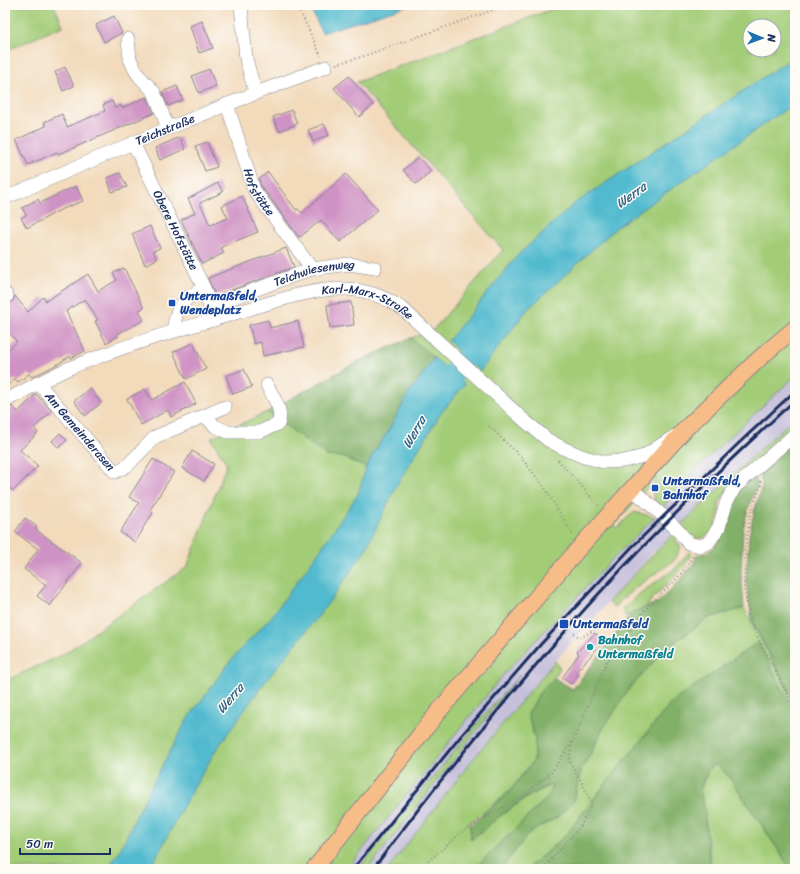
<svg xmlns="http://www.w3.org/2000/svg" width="800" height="874" font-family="Sriracha,sans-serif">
<rect width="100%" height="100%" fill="#fdfcf7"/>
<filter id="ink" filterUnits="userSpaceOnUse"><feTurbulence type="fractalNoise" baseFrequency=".025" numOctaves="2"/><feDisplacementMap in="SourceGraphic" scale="8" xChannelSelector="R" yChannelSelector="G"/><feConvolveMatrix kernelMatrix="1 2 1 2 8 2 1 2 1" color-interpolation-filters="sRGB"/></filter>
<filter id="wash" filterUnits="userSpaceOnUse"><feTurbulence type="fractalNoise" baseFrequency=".012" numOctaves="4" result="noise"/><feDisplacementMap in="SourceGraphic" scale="16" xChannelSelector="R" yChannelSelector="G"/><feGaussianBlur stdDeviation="0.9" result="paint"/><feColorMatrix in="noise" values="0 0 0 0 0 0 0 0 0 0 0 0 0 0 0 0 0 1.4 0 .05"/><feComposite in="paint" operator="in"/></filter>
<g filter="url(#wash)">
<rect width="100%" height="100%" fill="#f2dabb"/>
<path fill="#c6c0da" d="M795,376V417L738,470L653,553L555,661L469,764L388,869H368L515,680L485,714L358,869H347L504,674L608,564L655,517L662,509L671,496L685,481L751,417Z"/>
<g fill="#a3cc77" stroke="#5f7e6a" fill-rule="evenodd">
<path d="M5,5H54L63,26L5,51Z"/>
<path d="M563,5H795V376C768,401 741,427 714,452C695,470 676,487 662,509L654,499L652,489L657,477L614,525L618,528L628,517L635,512L655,517L608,564L504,674L347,869H5V681L64,654L187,567L227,464L211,438L267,412L359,361L411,338L433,330L503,250L357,82ZM750,26H774V50H750Z"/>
<path d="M795,417V431L726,492L719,503V515L713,531L705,537L698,539L690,535L680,526L738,470Z"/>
<path d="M674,533L678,537L675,541L681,546L675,560L636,587L614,607L608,602Z"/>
<path d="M689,552L692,554L683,567L653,598L646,607L633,612L626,617L622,609L639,594L676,568Z"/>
<path d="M744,608L795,703V713L758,642L672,703L599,792L565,836L527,869H501L529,833L559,816L574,801L581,770L593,749L601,732L629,689L665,649L708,618Z"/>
<path d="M555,661L560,668L553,680L539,694L528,714L535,739L534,760L509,792L470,823L471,839L498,817L531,795L553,784L549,796L474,869H388L469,764Z"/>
<path d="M520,675L368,869H358L485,714Z"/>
<path d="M717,764L730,778L791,869H710V857L700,790L709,768Z"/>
</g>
<g fill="#82b068" stroke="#4e7063">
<path d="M411,338L434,358L409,393L386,435L373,454L366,468L343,457L327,456L267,412L359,361Z"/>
<path d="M795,440V703L752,621L746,581L749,536L754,512L762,485L760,473Z"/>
<path d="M756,478L757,485L748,509L743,529L741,572L744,608L708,618L665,649L629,689L601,732L593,749L581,770L574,801L559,816L529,833L501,869H474L549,796L553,784C522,796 496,819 471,840L470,826L509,792L534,760L535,739L528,714L540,692L554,678L573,689L633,612L659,602L686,573L693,564L697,555C701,554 706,553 709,551C732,537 725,487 756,478Z"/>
<path d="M758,642L795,713V869H791L730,778L717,764L709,768L700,789L704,805L710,869H527L565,836L599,792L672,702Z"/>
</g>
<g fill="#51bace" stroke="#367496">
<path d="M309,5H409L322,33Z"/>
<path d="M795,56V103L618,226L527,310L480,371L448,341L518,255L574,204Z"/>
<path d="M434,358L465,384L441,413L396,486L365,551L324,609L261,687L216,750L186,801L150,869H107L118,854L150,788L187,720L231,660L272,616L318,553L358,494L366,468L373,454L386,435L409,393Z"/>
</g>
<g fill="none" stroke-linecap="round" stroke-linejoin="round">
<path stroke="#51bace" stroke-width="22" d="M435,397L477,344"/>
</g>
<g id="blocks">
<g fill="#cf92c4">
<path d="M114,16L122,33L104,42L96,25Z"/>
<path d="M202,21L213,48L199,53L190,26Z"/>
<path d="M65,67L74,86L63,91L55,72Z"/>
<path d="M209,69L216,86L199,93L192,76Z"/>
<path d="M349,76L373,105L359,117L334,88Z"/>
<path d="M177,86L183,100L168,106L162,92Z"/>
<path d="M147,97L154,113L71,149L58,154L57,152L28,165L16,140L46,126L44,122L62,114L67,127L105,111L103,105L112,101L115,108L121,105L122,108Z"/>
<path d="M292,110L297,124L279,131L273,117Z"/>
<path d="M324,124L329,135L313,142L308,130Z"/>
<path d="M180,137L185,149L160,160L155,148Z"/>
<path d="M207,142L217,167L205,171L195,146Z"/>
<path d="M418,157L431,171L416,184L403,170Z"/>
<path d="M268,172L296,210L298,209L302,213L346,174L378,210L340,242L321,220L300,237H299L261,186L259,179Z"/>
<path d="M120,173L127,187L112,192L107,178Z"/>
<path d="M218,183L223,192L200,203L210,225L228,218L222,206L242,196L258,232L221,247L224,253L202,264L181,220L195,213L188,199Z"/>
<path d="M76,186L83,201L62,209L27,228L21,218L26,215L22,208L38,199L40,203Z"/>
<path d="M150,226L160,248L153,251L157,259L145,265L132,234Z"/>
<path d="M286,248L294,267L215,296L208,278Z"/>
<path d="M124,268L144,308L139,310L144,320L117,334L118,336L106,343L95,321L98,320L85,299L66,311L85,351L71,358L70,356L56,365L32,377L29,374L18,382L15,379L5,387V352L17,342L5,327V304L12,302L15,296L28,312L43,297L46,301L88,274L98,291L117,280L113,273Z"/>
<path d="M351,302L354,325L330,328L327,305Z"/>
<path d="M268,320L270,328L298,321L304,347L263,356L261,342L254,344L249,325Z"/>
<path d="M193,343L206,369L186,379L173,352Z"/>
<path d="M244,369L252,387L233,394L226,376Z"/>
<path d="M185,382L196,404L171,417L168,410L141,425L127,399L145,389L152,400Z"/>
<path d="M90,388L101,403L85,416L74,401Z"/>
<path d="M36,394L52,411L34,428L38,433L20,450L38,466L13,491L10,488L5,494V413L12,406L18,412Z"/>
<path d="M60,433L67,440L59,448L52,441Z"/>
<path d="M192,451L214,464L204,481L182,468Z"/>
<path d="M153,459L174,472L150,510L153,513L142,529L143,530L135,542L120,532L139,503L129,497Z"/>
<path d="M25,518L37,527L35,529L82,563L50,606L37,596L46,585L24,569L38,549L15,532Z"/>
<path d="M595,633L604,641L576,672L579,674L571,684L562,678L579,654L577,652Z"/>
</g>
</g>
</g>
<g filter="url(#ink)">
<use href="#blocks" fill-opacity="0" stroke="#86848c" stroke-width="1"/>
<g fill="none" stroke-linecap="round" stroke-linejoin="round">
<defs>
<g id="minor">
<path d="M241,5L246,59L255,92"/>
<path d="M128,39L130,59L135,70L139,76L154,92L168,128"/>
<path id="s1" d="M227,104L254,190L312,269"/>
<path id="s2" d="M133,143L204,288L214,320"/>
<path id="s3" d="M5,198C111,152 217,106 326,67"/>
<path d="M5,293L7,296"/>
<path id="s4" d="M210,306L312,269L349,264L375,268"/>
<path d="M174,331C174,308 184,298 204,288"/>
<path id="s5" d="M38,383L115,472L127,466L155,437L225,407"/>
<path id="s6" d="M5,401C27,389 49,377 72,367C83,362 95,358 106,354C151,337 197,325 242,311C274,302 309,289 342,289C365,289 386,297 404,310L525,421L548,440L565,449L584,457L604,462L624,461L644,456L675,436"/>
<path d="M205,416L215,426L228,432H259L278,424C284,411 273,397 267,385"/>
<path d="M632,489C651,506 673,522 688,543L700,546L708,543L719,527L727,501L735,487L795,434"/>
</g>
<path id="major" d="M314,869L439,711L580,547L686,428L762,356L795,328"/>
</defs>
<use href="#minor" stroke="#86848c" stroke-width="14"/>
<use href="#major" stroke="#86848c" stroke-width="18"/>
<g stroke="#86848c" stroke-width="2" stroke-dasharray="1 3" stroke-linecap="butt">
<path d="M297,5L321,56"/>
<path d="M336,64L361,57L507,5"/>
<path d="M489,426L520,456L545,488L573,535"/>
<path d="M558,460L599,506"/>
<path d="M760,481L761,485L750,515L745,551L744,588L752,626L795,708"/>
<path d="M574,633L580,638L607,622"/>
<path d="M419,869L462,832L524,795L551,773L574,739L607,661L645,610L680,575L693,556"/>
<path d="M544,869L550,861L580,827L592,804L581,781L570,763L569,757L573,742"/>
</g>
<use href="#minor" stroke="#fff" stroke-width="13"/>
<use href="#major" stroke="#f7bd88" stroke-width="16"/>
<g stroke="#1b2f5e" stroke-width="3">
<path d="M353,869L461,736L541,644L631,548L739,443L795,391"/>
<path d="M373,869C435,786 500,705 569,627C639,547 716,472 795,400"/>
</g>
</g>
</g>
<g fill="#1a4fb4" stroke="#fdfcf7" stroke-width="1.5">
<rect x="168" y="299" width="8" height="8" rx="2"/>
<rect x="651" y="484" width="8" height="8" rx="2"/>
<rect x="559" y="619" width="10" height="10" rx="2"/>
</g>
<circle fill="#0f9aa8" stroke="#fdfcf7" stroke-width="1.5" cx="590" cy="647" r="4"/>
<g text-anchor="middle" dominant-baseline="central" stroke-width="3" stroke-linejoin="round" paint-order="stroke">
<g font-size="12" fill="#1b2f5e" stroke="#fdfcf7">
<text stroke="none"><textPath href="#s3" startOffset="174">Teichstraße</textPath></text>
<text stroke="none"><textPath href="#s1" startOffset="94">Hofstätte</textPath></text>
<text stroke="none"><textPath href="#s2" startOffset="97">Obere Hofstätte</textPath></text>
<text stroke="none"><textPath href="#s4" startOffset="110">Teichwiesenweg</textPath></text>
<text stroke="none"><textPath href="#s6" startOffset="385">Karl-Marx-Straße</textPath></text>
<text stroke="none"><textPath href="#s5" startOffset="64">Am Gemeinderasen</textPath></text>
</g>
<g font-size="12" font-weight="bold" fill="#164399" stroke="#fdfcf7" text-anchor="start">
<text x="180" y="296">Untermaßfeld,<tspan x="180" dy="14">Wendeplatz</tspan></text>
<text x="663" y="481">Untermaßfeld,<tspan x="663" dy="14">Bahnhof</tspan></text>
<text x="573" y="624">Untermaßfeld</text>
</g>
<g font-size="12" font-weight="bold" fill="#0d838f" stroke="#fdfcf7" text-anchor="start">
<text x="598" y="640">Bahnhof<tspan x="598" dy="14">Untermaßfeld</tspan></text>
</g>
<g font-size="13" font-style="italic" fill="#2e6085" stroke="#fdfcf7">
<text transform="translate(631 195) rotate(-36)">Werra</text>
<text transform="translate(414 432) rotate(-60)">Werra</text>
<text transform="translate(230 698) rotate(-50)">Werra</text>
</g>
</g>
<rect width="800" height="874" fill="none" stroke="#fdfcf7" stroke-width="20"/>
<g transform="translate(762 38) rotate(91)"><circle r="19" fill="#fdfcf7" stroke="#a3aaba"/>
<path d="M0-3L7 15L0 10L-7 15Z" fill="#1f6fb2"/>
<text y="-6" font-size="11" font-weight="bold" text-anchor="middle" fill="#1b2f5e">N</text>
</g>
<path d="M20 848v6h90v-6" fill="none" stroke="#1b2f5e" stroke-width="2"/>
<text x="26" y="848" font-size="12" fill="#1b2f5e" stroke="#fdfcf7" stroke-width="3" paint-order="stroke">50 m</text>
</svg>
